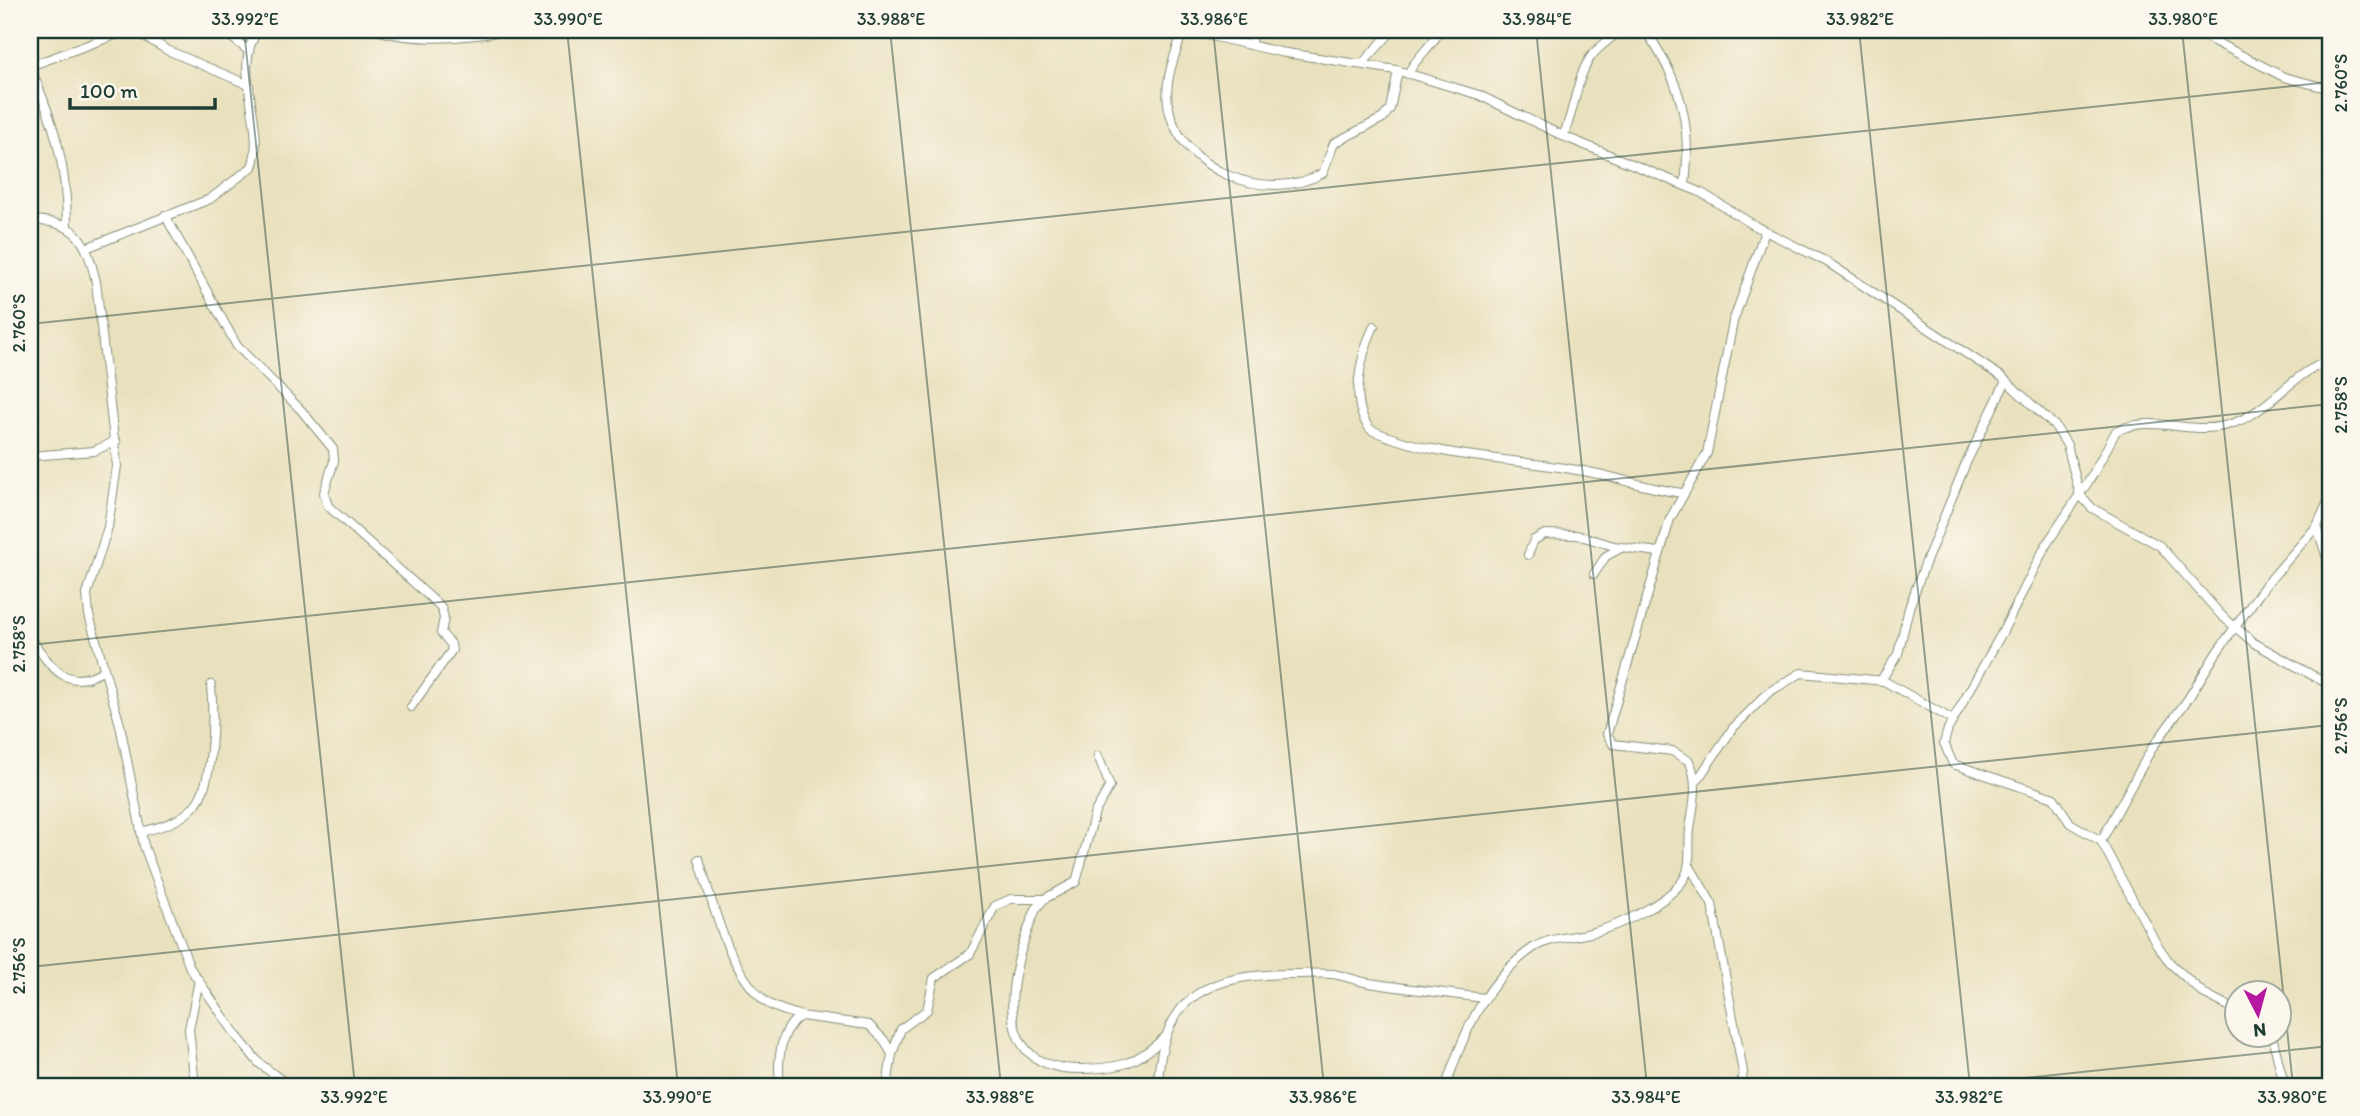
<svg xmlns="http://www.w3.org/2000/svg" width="2360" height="1116" font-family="Itim,sans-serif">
<rect width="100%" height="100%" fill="#fbf7ec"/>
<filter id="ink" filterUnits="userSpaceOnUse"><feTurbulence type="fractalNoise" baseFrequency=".0143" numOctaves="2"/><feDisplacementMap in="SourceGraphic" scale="14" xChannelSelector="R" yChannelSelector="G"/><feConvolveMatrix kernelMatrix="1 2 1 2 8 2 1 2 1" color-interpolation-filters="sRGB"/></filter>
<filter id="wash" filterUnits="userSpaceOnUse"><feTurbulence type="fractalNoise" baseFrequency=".00686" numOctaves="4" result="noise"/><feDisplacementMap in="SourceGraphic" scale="28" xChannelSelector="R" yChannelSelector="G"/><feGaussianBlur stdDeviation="1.57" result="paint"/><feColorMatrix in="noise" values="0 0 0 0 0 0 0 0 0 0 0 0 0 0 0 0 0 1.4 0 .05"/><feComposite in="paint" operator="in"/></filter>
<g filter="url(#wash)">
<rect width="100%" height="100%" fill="#e9e1be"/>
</g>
<g filter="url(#ink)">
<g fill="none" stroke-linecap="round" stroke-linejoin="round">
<defs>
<g id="minor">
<path d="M134,30L167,50L249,85"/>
<path d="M222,30L249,51"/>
<path d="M376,30C418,43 468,37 511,30"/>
<path d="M979,30L996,32L1021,30"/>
<path d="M1183,30C1176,54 1164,78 1168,104C1178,170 1266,205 1323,173L1334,143L1383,118L1390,109L1398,71"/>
<path d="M1185,30L1280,52L1396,70L1479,95L1563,136L1700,192L1757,227L1827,262L2002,377L2055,426L2067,445L2080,495L2092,508L2160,546L2221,615L2254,643L2330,685"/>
<path d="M1645,30C1681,81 1692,123 1685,185"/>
<path d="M2192,30L2284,77L2330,89"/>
<path d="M1251,45L1252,30"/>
<path d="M1362,64L1393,30"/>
<path d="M30,66L129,30"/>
<path d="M30,67C54,122 67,165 67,226"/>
<path d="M1408,74C1416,56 1436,43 1439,30"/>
<path d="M1563,136C1575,111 1576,75 1593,54C1601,45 1612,37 1622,30"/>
<path d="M165,215L237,346L301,410L333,449L334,461L324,493L328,506L441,607L444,618L441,633L451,644L452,650L411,707"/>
<path d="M30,220C77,221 86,239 96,282L117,466L108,527L87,594L89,615L120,725L144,846L190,968L236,1035L259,1063L289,1086"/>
<path d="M86,248L210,199L252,167C267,125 230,69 258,30"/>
<path d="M1374,326C1361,354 1348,404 1371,430C1436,458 1509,458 1577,470C1613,475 1646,489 1682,493"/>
<path d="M30,456L94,451L116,441"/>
<path d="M2317,526L2330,568"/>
<path d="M1528,555L1534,540L1545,534L1577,535L1614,546L1658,552"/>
<path d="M1594,574L1606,556L1621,548"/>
<path d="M30,637C50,666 67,694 104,670"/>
<path d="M1881,680L1898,654L1909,608L1925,564L1966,463L2006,381"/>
<path d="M1098,756L1110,786L1095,812L1076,882L1044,899L1036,909C1011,968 983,1071 1082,1069C1122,1068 1135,1064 1164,1038"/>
<path d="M1696,782L1733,728L1769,692L1801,673L1884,681L1953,720"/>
<path d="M141,832C194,819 206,804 211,750C213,728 213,707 211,685"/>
<path d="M2101,841L2152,748L2188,699L2217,652L2264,587L2317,526L2330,497"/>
<path d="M699,859C713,904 728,971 766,1002C775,1009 790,1012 801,1016"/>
<path d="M1689,865L1712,904L1743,1072L1741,1086"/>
<path d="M2238,1011L2203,993L2170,963L2156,943L2101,841L2070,823L2054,798L1953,764L1944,743L1948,729L2003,631L2046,545L2092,476L2116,431C2156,413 2190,437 2231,424C2271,411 2293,371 2330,361"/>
<path d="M2272,1036L2282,1076L2287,1086"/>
<path d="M195,1086L189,1029L199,980"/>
<path d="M781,1086C776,1065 780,1027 801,1016L869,1025L884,1040L892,1054"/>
<path d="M887,1086L892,1054L901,1029L927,1010L934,978L970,954L995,906L1011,899H1044"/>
<path d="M1158,1086C1161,992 1211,974 1296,974C1308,974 1321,973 1333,974C1345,976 1357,981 1369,983C1408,989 1446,993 1485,998"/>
<path d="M1446,1086C1463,1034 1486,980 1533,948C1550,937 1571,938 1590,933C1617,927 1671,902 1685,877C1692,863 1688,844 1690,829C1693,806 1700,783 1689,761L1672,751L1613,744L1607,734L1670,519L1707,453L1733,322L1765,231"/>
</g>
</defs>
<use href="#minor" stroke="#848f79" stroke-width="10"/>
<use href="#minor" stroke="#fff" stroke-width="8"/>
</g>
</g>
<path fill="none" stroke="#1f3d34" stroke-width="2" stroke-opacity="0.45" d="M244,30L355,1086M567,30L678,1086M890,30L1001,1086M1213,30L1324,1086M1536,30L1647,1086M1859,30L1970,1086M2182,30L2293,1086M30,324L2330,82M30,645L2330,404M30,967L2330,725M30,1063L32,1086M1948,1086L2330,1046"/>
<rect width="2360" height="1116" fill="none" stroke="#fbf7ec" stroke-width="77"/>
<g transform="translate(2258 1014) rotate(174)"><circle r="33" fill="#fbf7ec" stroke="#a3ada2" stroke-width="2"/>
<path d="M0-5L12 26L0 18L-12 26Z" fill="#b5179e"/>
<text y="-10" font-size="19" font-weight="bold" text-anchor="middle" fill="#1f3d34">N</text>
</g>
<path d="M70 98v10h145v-10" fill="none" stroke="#1f3d34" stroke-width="3.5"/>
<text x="80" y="98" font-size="21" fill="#1f3d34" stroke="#fbf7ec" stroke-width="5" paint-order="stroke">100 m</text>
<rect x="38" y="38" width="2284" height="1040" fill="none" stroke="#1f3d34" stroke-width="2.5"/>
<g font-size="18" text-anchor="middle" fill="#1f3d34">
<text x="245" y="25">33.992°E</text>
<text x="568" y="25">33.990°E</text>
<text x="891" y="25">33.988°E</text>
<text x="1214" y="25">33.986°E</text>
<text x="1537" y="25">33.984°E</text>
<text x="1860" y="25">33.982°E</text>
<text x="2183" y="25">33.980°E</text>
<text transform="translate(2341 83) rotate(-90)" y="6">2.760°S</text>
<text transform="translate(19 323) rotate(-90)" y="6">2.760°S</text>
<text transform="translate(2341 405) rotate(-90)" y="6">2.758°S</text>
<text transform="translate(19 644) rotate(-90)" y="6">2.758°S</text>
<text transform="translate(2341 726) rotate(-90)" y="6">2.756°S</text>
<text transform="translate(19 966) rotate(-90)" y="6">2.756°S</text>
<text x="354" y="1103">33.992°E</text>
<text x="677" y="1103">33.990°E</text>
<text x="1000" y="1103">33.988°E</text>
<text x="1323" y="1103">33.986°E</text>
<text x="1646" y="1103">33.984°E</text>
<text x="1969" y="1103">33.982°E</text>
<text x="2292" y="1103">33.980°E</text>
</g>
</svg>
